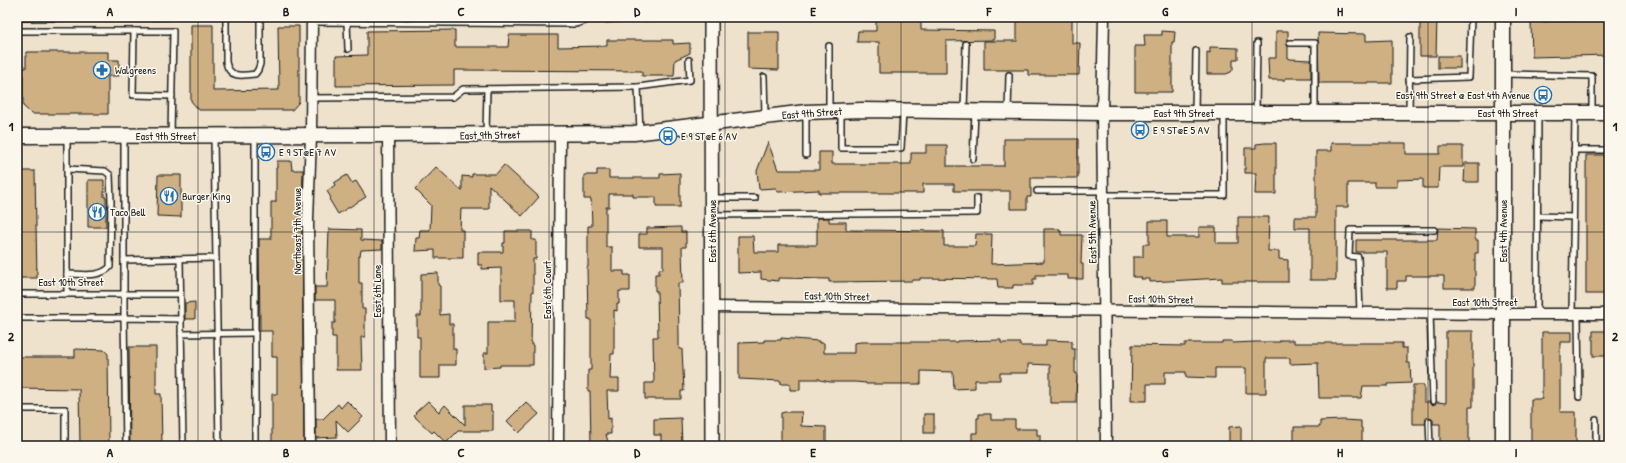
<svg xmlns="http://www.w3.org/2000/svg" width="1626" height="463" font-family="'Patrick Hand',sans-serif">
<rect width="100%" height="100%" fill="#eee2cc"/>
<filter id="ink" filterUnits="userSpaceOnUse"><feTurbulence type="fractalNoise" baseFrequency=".025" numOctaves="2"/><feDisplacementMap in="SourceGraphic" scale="8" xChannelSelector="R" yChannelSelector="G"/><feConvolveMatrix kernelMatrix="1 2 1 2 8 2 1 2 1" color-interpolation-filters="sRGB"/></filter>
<g filter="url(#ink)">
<g fill="#ceb083" stroke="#1c1c1c">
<path d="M876,17H921V30L994,31V40L946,41V73H879V42H857L858,31H876Z"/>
<path d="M1017,17H1072V43H1080L1079,75H1028V70H984V41H1017Z"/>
<path d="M1420,17H1437L1436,56H1420Z"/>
<path d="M1609,20V55L1532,57L1531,22Z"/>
<path d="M191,25H213V91L279,90L278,26H299V102L292,110H199L191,101Z"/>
<path d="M455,30V47H508L509,35H558V47L607,46V40H673V44L690,43V53L675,60L674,76H642V71L454,70V85L336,86V56L367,55V31Z"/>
<path d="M1162,31L1175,32L1174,42H1172V92H1135V46H1145L1144,35H1162Z"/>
<path d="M1276,31H1288V40L1286,43L1288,46V58H1289L1290,59L1311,60V78H1285V80H1269L1268,58H1276Z"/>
<path d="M748,32H779V70L748,69Z"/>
<path d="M1318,33L1366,34V41L1392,40V83H1319Z"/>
<path d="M1210,47L1238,48V59H1233V69L1231,72L1226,74H1207V52L1210,53Z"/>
<path d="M26,52H108V60H119V76H108V114H32L23,106V68H26Z"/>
<rect x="1438" y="56" width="22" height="12"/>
<path d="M1004,139H1078V178H1031V197H1027V209H1010V191H954V184H923V193H819V190L778,192L776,188L759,189L757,171L768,142L778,170H819V152H832V164H911V153H926V145H947V166H1004Z"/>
<path d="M1265,143H1276V194H1255L1256,173H1245V148H1256V144Z"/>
<path d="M1331,143H1406V154H1440V146H1463V167H1439L1438,188H1423V179L1397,180V187H1375V183H1348V207H1336V280H1310V228H1295V217H1316V151H1331Z"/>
<rect x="1586" y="155" width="23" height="139"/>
<path d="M277,161H291L292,170H303L302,219L304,446H272V394H277V357H272V331H260L259,239H271V202H276V168H277Z"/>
<path d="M1465,163H1479V182H1464Z"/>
<path d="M504,165L539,197L522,216L489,185V209H461L460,230H463V258H435V250L415,251L416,238H419L420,230H430L431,205L415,189L436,167L462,191V176L472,177V174H496Z"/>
<path d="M597,170H609V178H660V174L680,173V207H656V197H633V194H609V207H606V247H612V271H624V275H630V291H619V304H617V311L614,310V354H611L610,379H619V391H607L608,419L611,418V434H606L609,446H591L590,391H588V370H591V319H588L587,267H588V226H592L591,199H584V175H597Z"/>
<path d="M17,171H35L37,278H17Z"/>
<path d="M158,175H181V217L157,216Z"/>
<path d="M347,175L352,183L356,181L366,197L338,214L329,199L331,198L327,191L335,185L334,183Z"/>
<path d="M88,180H104V197H106V227H88Z"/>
<path d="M1238,217H1269L1268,251H1279V259L1288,260V282H1222V278L1150,282V279H1141L1142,277H1133V257H1143V244H1149V221H1167V237H1199V227H1216V243H1238Z"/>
<path d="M817,218H829V222H846V230L944,231V246H975L976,234H992L991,264L1044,262V229H1060L1059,231H1061V235H1082L1081,264H1083V279H1068V275H1036V279H1033V285H1013V288H998L997,279L920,278V280H912V281L829,282V279L778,278V281L761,279V272L738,273V236H753L754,252H778V245H817Z"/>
<path d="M681,227V232H686V247H682L683,283H678L679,335V349H682L684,391H681V399H645V383H654L653,337H658L657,291H655V274H659V269H663V247H639V234H647V228Z"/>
<path d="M1438,228L1475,229V240H1478V253H1475V288H1444V276H1406V281H1397V288H1387V252H1356V240H1437Z"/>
<path d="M329,229L361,230V240L382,241V249L361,250L360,256H359V283H362V309H365V337H361L362,370H336V337H332V323H335V300H315V287H327Z"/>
<path d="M505,231H532V240H536V259H533V292H532L531,345H533V365H500V367L484,368V353H488V322H515V300H501V268L482,269V265H478V252H503V243H505Z"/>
<path d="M438,273V285L440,286V315L449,314V324H453V349H456V365H440V378H420V337H417V316H421V274Z"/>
<path d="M195,302V319H185V303Z"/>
<path d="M1446,331H1473V407H1469V446H1440V424H1433V419L1430,417L1426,419L1425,424H1413V385H1424V402H1429L1433,405L1437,402L1446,403Z"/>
<rect x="1593" y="331" width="16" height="25"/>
<path d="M1542,332H1572V342H1560V412H1576V446H1531V399H1542Z"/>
<path d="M781,338L819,341V343H824V353H854V343L861,342H957V341L1001,340V343H1020V346H1046V340L1072,341V349H1075V373H1077L1076,403H1050V365L1028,364V373H1000V380H975V388L954,389L953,372L921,371V384H866V383L855,382H830L820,380V379H800V390H790V384H781V381L739,379V343L764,342V340H781Z"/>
<path d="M1280,340H1294V343H1402V348H1407V363H1410L1411,383L1388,384V386H1363L1361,398H1319L1318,363L1290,364V358H1266V393H1246V368H1215V378L1186,377V372H1165V384H1147V401H1131L1132,345L1185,346V343H1222V341H1232L1233,343L1255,342H1280Z"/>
<path d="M129,347H156V394H161L162,446H130Z"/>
<path d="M75,349L104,350L108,354L109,446H80L79,389L17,388V357H75Z"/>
<path d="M347,401L363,417L348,432L336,420L337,437L316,438V419H323L338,404L341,408Z"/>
<path d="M428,401L439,412L445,405L465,425V405H491V411L493,412V431H458L446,443L434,431L432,433L414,416L416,414L415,413Z"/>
<path d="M526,402L539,414L519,433L507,421Z"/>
<path d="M785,412H802L801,426L826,427V446H781V413Z"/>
<rect x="924" y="414" width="10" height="19"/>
<path d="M979,414H991V420H1015V428L1016,429H1037V435H1040V446H972V433H977V418H979Z"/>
<path d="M681,418L682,446H661V435H654V419Z"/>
<path d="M1343,420L1361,421V428H1362V446H1294V427H1320V421Z"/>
<path d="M1241,426V443H1229V427Z"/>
</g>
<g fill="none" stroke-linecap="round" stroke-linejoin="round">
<defs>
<g id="service">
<path d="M226,17V62C229,78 241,76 255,74L258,70L260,64V17"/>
<path d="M17,18L167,17"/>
<path d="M312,22L576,24L588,20L665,17"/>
<path d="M347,22L348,49"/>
<path d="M17,31H173L171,135"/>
<path d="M134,31L133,95L172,96"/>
<path d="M1290,43H1315V112"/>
<path d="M1504,74L1592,76V112"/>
<path d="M764,77L765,116"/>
<path d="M1409,79L1469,77L1471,17"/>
<path d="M311,98L453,97L463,89L638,87"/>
<path d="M829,110V46"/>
<path d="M964,110L966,44"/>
<path d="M841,111V148H901L903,111"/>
<path d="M1008,111L1009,75"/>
<path d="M1195,112L1196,51"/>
<path d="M1256,112L1257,43"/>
<path d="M1409,112L1410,37"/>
<path d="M806,113V155"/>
<path d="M640,131L638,87L690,80L689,60"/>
<path d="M486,134L487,89"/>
<path d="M67,137V294"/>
<path d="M124,137V260"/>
<path d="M214,137L219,446"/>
<path d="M1574,150H1609"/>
<path d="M973,159L975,112"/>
<path d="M67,169L105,171L110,175L111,201L110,267C99,278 81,274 67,274"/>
<path d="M1037,191H1103"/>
<path d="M1103,195H1224V114"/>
<path d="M712,198H755"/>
<path d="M712,215L977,213V198"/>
<path d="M1538,216L1573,217"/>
<path d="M180,260L183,446"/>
<path d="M17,294H180"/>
<path d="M1360,313L1358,257L1349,256L1350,230H1434"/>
<path d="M1430,313L1433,401"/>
<path d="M1537,314L1538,113"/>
<path d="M1572,314L1575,114"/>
<path d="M1578,314L1579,397"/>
<path d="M17,318H124V260L216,258"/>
<path d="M181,334L255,333"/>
<path d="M17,409H65V446"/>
<path d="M1596,420V446"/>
<path d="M1429,421L1430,446"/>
<path d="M126,446L124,318L181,319"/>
<path d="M255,446V137"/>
</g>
<g id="minor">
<path d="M1104,17L1102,113L1106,446"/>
<path d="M388,135L390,446"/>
<path d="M712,307L1503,314H1609"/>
<path d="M310,446L308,219L311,136L312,17"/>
<path d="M558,446L560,134"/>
</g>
<path id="tertiary" d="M711,17L712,446"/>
<g id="secondary">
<path d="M1503,17V446"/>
<path d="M17,136L388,135L634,133L806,112L862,110L1102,113H1609"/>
</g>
</defs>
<use href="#service" stroke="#1c1c1c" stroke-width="8"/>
<use href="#minor" stroke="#1c1c1c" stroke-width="13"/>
<use href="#tertiary" stroke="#1c1c1c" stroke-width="16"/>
<use href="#secondary" stroke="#1c1c1c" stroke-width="17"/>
<use href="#service" stroke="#fbf7ec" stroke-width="5"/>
<use href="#minor" stroke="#fbf7ec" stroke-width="10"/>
<use href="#tertiary" stroke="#fbf7ec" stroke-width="13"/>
<use href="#secondary" stroke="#fbf7ec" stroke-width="14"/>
</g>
</g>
<path fill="none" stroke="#1c1c1c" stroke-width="1" stroke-opacity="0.55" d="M198,17V446M374,17V446M549,17V446M725,17V446M901,17V446M1077,17V446M1252,17V446M1428,17V446M17,232H1609"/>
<defs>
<symbol id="pharmacy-ring" viewBox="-11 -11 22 22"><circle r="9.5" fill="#fbf7ec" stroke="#1f6fb2" stroke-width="1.5"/><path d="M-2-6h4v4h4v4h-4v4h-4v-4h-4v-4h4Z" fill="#1f6fb2"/></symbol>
<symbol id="bus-ring" viewBox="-11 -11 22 22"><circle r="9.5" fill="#fbf7ec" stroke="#1f6fb2" stroke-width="1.5"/><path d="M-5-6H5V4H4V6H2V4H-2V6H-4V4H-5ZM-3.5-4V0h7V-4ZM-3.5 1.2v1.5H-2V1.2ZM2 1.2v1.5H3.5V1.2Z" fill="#1f6fb2"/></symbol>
<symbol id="restaurant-ring" viewBox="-11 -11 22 22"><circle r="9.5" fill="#fbf7ec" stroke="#1f6fb2" stroke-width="1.5"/><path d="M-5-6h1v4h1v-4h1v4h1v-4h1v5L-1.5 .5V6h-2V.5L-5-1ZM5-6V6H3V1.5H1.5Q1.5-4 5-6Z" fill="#1f6fb2"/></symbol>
</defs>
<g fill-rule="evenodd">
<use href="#pharmacy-ring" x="92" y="60" width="20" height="20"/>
<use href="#bus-ring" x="1533" y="85" width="20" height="20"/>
<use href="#bus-ring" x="1130" y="120" width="20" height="20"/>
<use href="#bus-ring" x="658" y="126" width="20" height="20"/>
<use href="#bus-ring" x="256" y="142" width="20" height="20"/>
<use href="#restaurant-ring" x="159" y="186" width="20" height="20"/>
<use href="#restaurant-ring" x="87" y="202" width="20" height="20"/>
</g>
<g text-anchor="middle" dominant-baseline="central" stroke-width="3" stroke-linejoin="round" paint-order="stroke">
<g font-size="11" fill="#1c1c1c" stroke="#fbf7ec" text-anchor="start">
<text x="115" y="70">Walgreens</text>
<text x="1530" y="95" text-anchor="end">East 9th Street @ East 4th Avenue</text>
<text x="1153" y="130">E 9 ST@E 5 AV</text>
<text x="681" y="136">E 9 ST@E 6 AV</text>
<text x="279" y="152">E 9 ST@E 7 AV</text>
<text x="182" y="196">Burger King</text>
<text x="110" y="212">Taco Bell</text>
</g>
<g font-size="11" fill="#1c1c1c" stroke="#fbf7ec">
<text transform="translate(812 113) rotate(-4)">East 9th Street</text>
<text x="1184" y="113">East 9th Street</text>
<text x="1508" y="113">East 9th Street</text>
<text transform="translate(490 135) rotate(-1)">East 9th Street</text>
<text x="166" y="136">East 9th Street</text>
<text transform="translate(297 231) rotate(-90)">Northeast 7th Avenue</text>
<text transform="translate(712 231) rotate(-90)">East 6th Avenue</text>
<text transform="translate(1503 231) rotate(-90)">East 4th Avenue</text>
<text transform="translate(1092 232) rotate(-91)">East 5th Avenue</text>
<text x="71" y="282">East 10th Street</text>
<text transform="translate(547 290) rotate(-90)">East 6th Court</text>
<text transform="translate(377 291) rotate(-90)">East 6th Lane</text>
<text transform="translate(837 296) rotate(1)">East 10th Street</text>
<text transform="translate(1161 299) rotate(1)">East 10th Street</text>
<text x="1485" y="302">East 10th Street</text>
</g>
</g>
<rect width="1626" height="463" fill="none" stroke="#fbf7ec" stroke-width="44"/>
<rect x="22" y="22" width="1582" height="419" fill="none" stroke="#1c1c1c" stroke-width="1.5"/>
<g font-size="13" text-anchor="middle" font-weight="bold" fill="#1c1c1c">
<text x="110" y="16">A</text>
<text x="286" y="16">B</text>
<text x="461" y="16">C</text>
<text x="637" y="16">D</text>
<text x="813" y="16">E</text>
<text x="989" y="16">F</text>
<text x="1165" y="16">G</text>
<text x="1340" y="16">H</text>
<text x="1516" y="16">I</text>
<text x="11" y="131">1</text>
<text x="1615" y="131">1</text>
<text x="11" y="341">2</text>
<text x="1615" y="341">2</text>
<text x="110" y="457">A</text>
<text x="286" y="457">B</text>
<text x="461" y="457">C</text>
<text x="637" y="457">D</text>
<text x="813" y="457">E</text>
<text x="989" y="457">F</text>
<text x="1165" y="457">G</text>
<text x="1340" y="457">H</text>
<text x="1516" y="457">I</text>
</g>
</svg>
